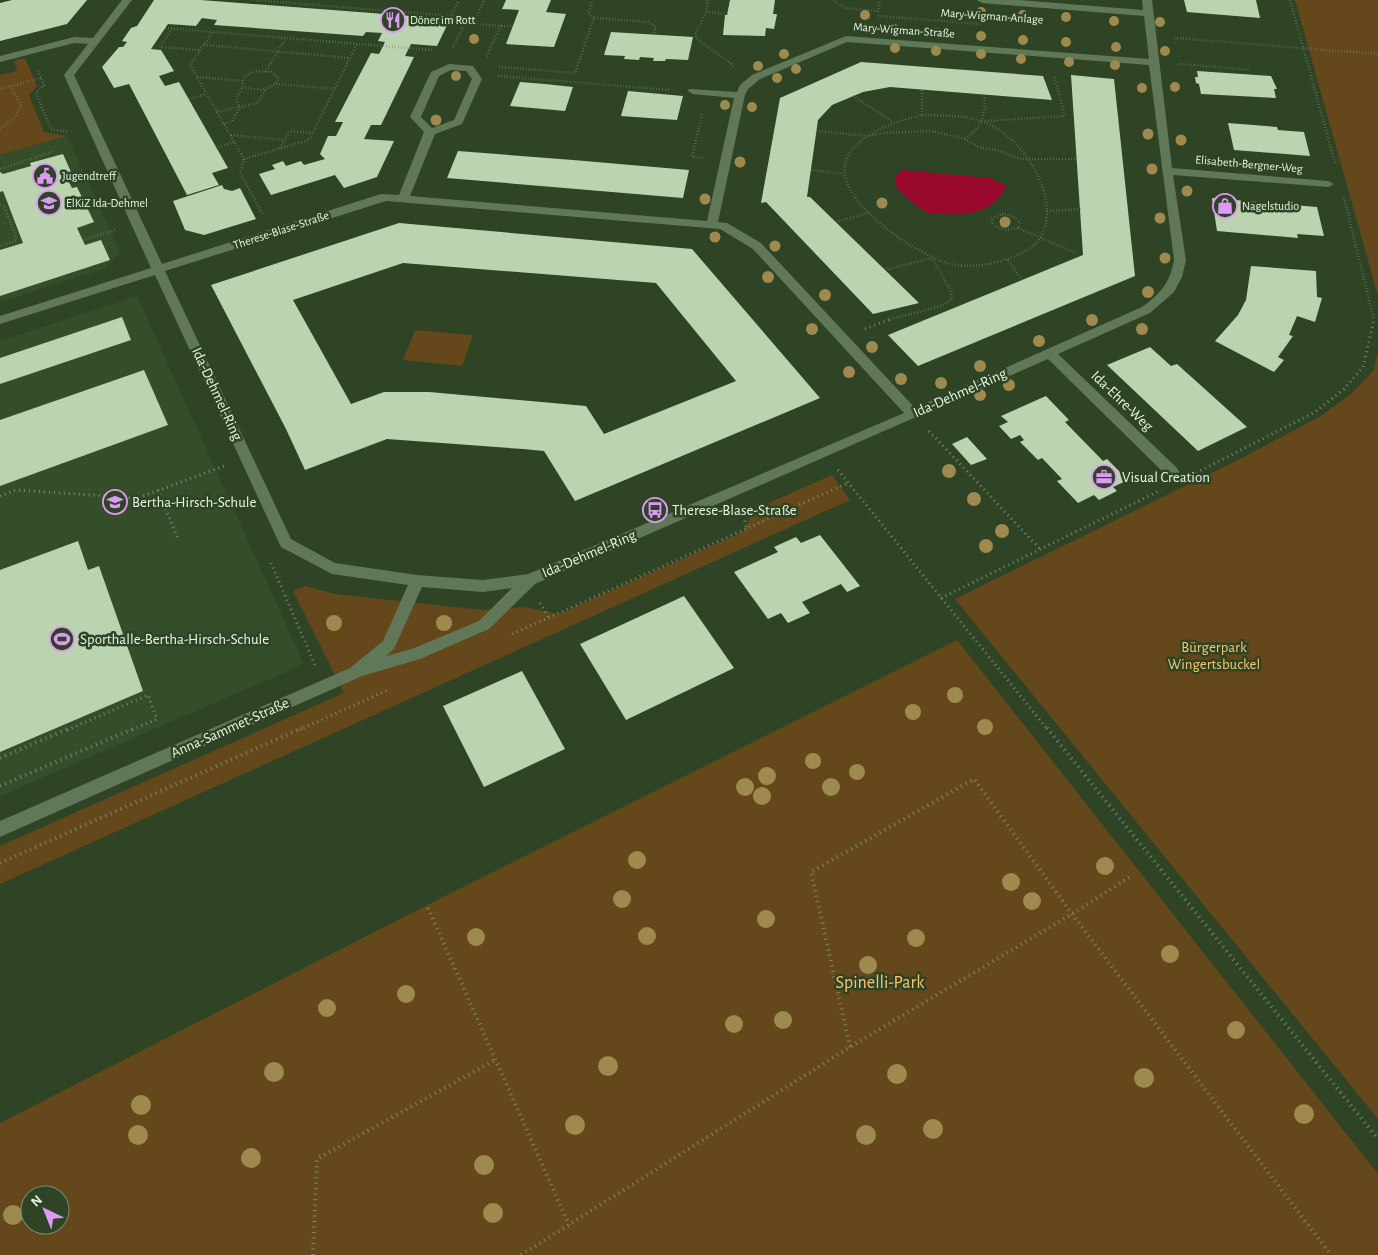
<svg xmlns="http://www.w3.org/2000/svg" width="1378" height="1255" font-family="'Alegreya Sans',sans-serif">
<rect width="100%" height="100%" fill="#2e4425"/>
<g fill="#344e2a">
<path d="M67,136L120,252L104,269L0,302V155Z"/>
<path d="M137,296L304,664L0,796V341Z"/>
</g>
<g fill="#64481b" fill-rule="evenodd">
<path d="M1295,0H1378V296Z"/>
<path d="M25,58L37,86L29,95L44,132L67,136L0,155V75L17,71L14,61Z"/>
<path d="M415,330L473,335L462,366L403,360Z"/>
<path d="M1378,350V1119L955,599L1240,459L1321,416L1351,394L1374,370Z"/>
<path d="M832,475L850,500L0,884V846L344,693L293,591L305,586L335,594L482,610L524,607L559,614L743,532L755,509Z"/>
<path d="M957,640L1378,1174V1255H0V1123L447,895ZM30,1195H60V1225H30Z"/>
</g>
<path fill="#99092d" d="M902,170L990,178L1006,185C998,210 969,216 945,214C940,214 934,214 929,213C916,207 905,196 895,186V177Z"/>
<g fill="#b9d4af" fill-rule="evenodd">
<path d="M12,0H87L67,24L0,41V3Z"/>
<path d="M154,0H201L450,19L437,46L411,44L405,56L414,57L381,125H371L364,139L394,141L377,177L344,188L335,175L271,195L259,174L275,169L272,165L283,161L286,166L301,161L304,165L325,159L320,154L328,136H336L343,122H335L371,53L379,54L385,42L378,41L382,33L366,32L363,36L214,25L217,20L202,18L196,26L168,24L151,49L161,50L174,71L159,76L165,86L179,82L228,168L212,173L219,185L187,195L129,84L114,88L102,67L119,47H123L127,42L122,41L131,28L137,26Z"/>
<path d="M506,0H551L546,12L566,14L554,47L506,44L519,10L502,9Z"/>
<path d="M730,0H775L773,14H777L774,29L766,28L765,36L723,35L725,15H727Z"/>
<path d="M1184,0H1256L1260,18L1187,12Z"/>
<path d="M611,32L693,37L688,60L666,59L665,61H653L654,58L640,57L639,60L624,59L625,56L604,55Z"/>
<path d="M861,62L1043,76L1052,100L890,87L863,92L832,105L818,120L807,197H810L919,303L873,314L766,202L761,203L780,98Z"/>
<path d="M1197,71L1271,76L1277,89H1274L1276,98L1201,94L1199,84L1196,83L1195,77H1198Z"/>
<path d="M1071,75L1114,79L1135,276L918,366L888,335L1083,255Z"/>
<path d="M520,82L545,84L573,87L565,111L510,106Z"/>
<path d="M628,91L683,96L677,120L621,116Z"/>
<path d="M1228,123L1277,127L1278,130L1304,132L1310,156L1234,150Z"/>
<path d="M458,151L573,160L689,170L683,198L447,178Z"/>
<path d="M63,154L71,172L65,174L72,188L77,187L94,222L77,228L85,245L101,240L110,260L0,296V250L23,243L3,191L0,192V172L3,174L31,166L30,163Z"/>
<path d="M222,185L224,189L232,191L240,188L256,219L204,235L185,230L173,201Z"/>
<path d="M1212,198L1317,207L1324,236L1297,234L1298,238L1217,231Z"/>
<path d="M399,223L692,249L820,398L575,501L544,451L523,449L387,439L305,470L286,429L211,285ZM403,263L656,283L736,381L604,434L586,406L429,392H384L351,404L293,300Z"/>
<path d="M1251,266L1316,271L1317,297L1322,298L1315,322L1297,316L1289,335L1293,336L1278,357L1284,360L1274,372L1215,341L1238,315L1246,300Z"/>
<path d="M122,317L131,340L0,384V358Z"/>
<path d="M1150,347L1171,366L1177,364L1247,427L1198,451L1107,365Z"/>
<path d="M144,370L168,425L0,486V420Z"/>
<path d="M1046,396L1069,420L1065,422L1103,461L1107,459L1128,480L1113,487L1117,491L1099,500L1094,495L1078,503L1057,481L1062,479L1042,458L1038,460L1020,442L1024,440L1020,435L1011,439L999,426L1008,422L1001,416Z"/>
<path d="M967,437L987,459L971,465L952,444Z"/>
<path d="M820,535L860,586L847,592L841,584L802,602L810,613L788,623L781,613L768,619L734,572L778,552L774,547L796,537L801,543Z"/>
<path d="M78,541L88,570L99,566L143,691L0,752V570Z"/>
<path d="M684,596L734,668L626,720L580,644Z"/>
<path d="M522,671L565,749L484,787L443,706Z"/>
</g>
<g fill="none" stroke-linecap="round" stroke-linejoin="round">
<g stroke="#76896f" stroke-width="2.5" stroke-dasharray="0.5 2.5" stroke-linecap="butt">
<path d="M253,0L476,18"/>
<path d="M708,0L706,12L695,35L696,38L734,66"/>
<path d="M832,0L845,8L878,11"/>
<path d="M1290,0L1335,163"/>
<path d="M706,12L728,14"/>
<path d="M878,12L880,0"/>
<path d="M451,16L459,0"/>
<path d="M878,16L982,24"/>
<path d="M594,18L648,22L656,27L653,34"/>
<path d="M474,24L501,26L486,57"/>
<path d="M501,26H513"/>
<path d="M165,28L432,50"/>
<path d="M172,29L160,47L199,50"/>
<path d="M212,33L190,65L244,159L309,140L357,44"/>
<path d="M1174,38L1378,54"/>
<path d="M204,45L350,58"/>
<path d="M453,47L465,23L474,24L484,0"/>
<path d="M1179,64L1250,70"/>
<path d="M499,67L575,73L594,18L588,13L593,0"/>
<path d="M38,71L44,85L36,93L51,129L69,132"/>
<path d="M256,71L271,72L279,78C272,92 256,91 243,87L242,81L246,75Z"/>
<path d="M266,71L286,38"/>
<path d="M498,76L671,90"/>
<path d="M197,77L242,81"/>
<path d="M276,84L335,89"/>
<path d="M0,89L41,78"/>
<path d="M922,90V115"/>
<path d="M853,96L893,122"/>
<path d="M189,99L206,94"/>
<path d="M216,112L258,103L265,90"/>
<path d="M702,114L692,157L704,158"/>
<path d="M922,115C946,116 970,114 992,126C1026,143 1061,198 1041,237C1035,248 1018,255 1007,259C988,266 967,268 947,263C916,254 821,194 850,153C865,131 897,121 922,115Z"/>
<path d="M985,121L1065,116L1054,75"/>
<path d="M224,124L232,121L240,107L236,99L243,87"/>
<path d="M0,129L14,119L21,105L11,87"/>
<path d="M816,131L868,136L885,133L931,131L965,139L978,147L1000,151L1020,159H1077"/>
<path d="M231,135L284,140"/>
<path d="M965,139C984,124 984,118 985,95"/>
<path d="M216,148L234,142"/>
<path d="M280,148L290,131L312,133"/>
<path d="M244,159L240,172L262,214"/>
<path d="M0,169L54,151"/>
<path d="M811,170L844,174"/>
<path d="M69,180L88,174"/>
<path d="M1344,198L1374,320"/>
<path d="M0,205L4,206L17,240L0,246"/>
<path d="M1047,211L1081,209"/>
<path d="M1002,214C1010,214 1015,217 1020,222L1018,228L1005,230L993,225L991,219Z"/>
<path d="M836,222L868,213"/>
<path d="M1018,228L1076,253"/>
<path d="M83,240L115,230"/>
<path d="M1008,260L1022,280"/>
<path d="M885,270L932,258L951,291L952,299L941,306L887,320"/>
</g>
<g stroke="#76896f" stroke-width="3" stroke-dasharray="1 4" stroke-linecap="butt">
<path d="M865,329L891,319"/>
<path d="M929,431L1040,549"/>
<path d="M838,470L1048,730"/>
<path d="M1196,473L1315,412L1344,389L1363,367L1374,319"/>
<path d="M158,490L178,539"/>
<path d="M0,496L16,490L138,498L224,466"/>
<path d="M743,511L746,527"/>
<path d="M271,563L315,665"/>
<path d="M941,598L1159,491"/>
<path d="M540,603L549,618"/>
<path d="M512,634L848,483"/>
<path d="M67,730L148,695L157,719L132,730"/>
<path d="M299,730L390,689"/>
</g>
<g stroke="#76896f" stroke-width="4" stroke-dasharray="1 4.5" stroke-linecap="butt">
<path d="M1047,728L1378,1139"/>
<path d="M0,758L70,728"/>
<path d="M0,786L135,728"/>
<path d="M0,863L302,728"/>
<path d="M428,908L569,1225"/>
<path d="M850,1047L811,872L974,779L1072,914L1331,1255"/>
<path d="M313,1255L317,1159L495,1060"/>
<path d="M521,1255L850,1047L1072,914L1131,876"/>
</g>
<path fill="#607857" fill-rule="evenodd" d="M122,0H132L74,75L162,264L381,194L399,195L424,132L410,117L431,72L449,64L473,66L482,79L462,124L435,134L410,196L707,221L734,98L693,94L688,91L689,89L737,92L740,85L752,75L846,36L1149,59L1144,16L982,3L977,0H1019L1143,10L1142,0H1152L1172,168L1328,181L1334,184L1328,187L1173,175L1186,260L1182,277L1174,292L1150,313L1058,354L1177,468L1179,472L1177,476L1172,477L1167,476L1048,359L535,584L489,629L420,659L362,676L0,837V821L350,668L383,641L408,585L332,574L281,547L155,275L0,324V316L151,268L64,75L88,44L74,43L0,62V56L74,37L93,38ZM847,42L1149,65L1174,260C1170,283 1160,294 1142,307L915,408L761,243L727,223L718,222L745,95L748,89L760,79ZM451,70L466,71L472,79L454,120L432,128L421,117L439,76ZM386,201L720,229L753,249L904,413L528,574L483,580L417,575L335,563L291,539L165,271ZM422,587L483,592L512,588L479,621L412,649L386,656L394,649Z"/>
</g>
<g fill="#9e8a4e">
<circle cx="981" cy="12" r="5"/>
<circle cx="865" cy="15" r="5"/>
<circle cx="1023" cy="15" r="5"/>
<circle cx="1066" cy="17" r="5"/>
<circle cx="1114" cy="21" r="5"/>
<circle cx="1160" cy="22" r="5"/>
<circle cx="894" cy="29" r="5"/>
<circle cx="937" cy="33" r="5"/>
<circle cx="981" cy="36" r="5"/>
<circle cx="474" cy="39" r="5"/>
<circle cx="1023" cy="40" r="5"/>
<circle cx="1066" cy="42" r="5"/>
<circle cx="1116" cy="47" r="5"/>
<circle cx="895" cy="48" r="5"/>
<circle cx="936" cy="51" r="5"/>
<circle cx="1165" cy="51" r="5"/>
<circle cx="784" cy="54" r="5"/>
<circle cx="981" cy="54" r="5"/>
<circle cx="1021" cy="59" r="5"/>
<circle cx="1069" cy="62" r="5"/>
<circle cx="1115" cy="65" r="5"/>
<circle cx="758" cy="66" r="5"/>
<circle cx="796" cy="69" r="5"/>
<circle cx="456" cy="76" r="5"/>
<circle cx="777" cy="78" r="5"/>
<circle cx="1175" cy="87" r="5"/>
<circle cx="1142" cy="88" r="5"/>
<circle cx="725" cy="105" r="5"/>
<circle cx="752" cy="107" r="5"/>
<circle cx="436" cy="120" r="5.5"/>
<circle cx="1148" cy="134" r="5.5"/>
<circle cx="1181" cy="140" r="5.5"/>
<circle cx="740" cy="162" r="5.5"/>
<circle cx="1152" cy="169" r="5.5"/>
<circle cx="1187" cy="191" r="5.5"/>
<circle cx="705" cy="199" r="5.5"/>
<circle cx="882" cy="203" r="5.5"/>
<circle cx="1160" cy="218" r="5.5"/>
<circle cx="1005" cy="222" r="5.5"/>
<circle cx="715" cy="237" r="5.5"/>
<circle cx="775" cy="246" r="5.5"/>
<circle cx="1165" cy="258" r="5.5"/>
<circle cx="768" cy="277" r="6"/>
<circle cx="1148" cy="292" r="6"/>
<circle cx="825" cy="295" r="6"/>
<circle cx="1092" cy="320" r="6"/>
<circle cx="812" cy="329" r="6"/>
<circle cx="1142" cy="329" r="6"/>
<circle cx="1039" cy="341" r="6"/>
<circle cx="872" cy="347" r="6"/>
<circle cx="980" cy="366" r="6"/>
<circle cx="849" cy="372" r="6"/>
<circle cx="901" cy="379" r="6"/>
<circle cx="941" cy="383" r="6"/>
<circle cx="1009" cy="385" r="6"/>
<circle cx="980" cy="395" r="6"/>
<circle cx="949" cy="471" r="7"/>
<circle cx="974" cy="499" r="7"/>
<circle cx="1002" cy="531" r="7"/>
<circle cx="986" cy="546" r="7"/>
<circle cx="334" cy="623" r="8"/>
<circle cx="444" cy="623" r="8"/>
<circle cx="955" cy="695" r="8"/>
<circle cx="913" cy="712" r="8"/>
<circle cx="985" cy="727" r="8"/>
<circle cx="813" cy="761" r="8"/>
<circle cx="857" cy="772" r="8"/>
<circle cx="767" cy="776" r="9"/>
<circle cx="745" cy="787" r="9"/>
<circle cx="831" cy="787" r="9"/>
<circle cx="762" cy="796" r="9"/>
<circle cx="637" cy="860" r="9"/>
<circle cx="1105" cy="866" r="9"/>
<circle cx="1011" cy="882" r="9"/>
<circle cx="622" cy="899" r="9"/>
<circle cx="1032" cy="901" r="9"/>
<circle cx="766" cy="919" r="9"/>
<circle cx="647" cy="936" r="9"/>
<circle cx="476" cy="937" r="9"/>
<circle cx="916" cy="938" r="9"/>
<circle cx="1170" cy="954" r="9"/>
<circle cx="868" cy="965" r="9"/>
<circle cx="406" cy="994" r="9"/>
<circle cx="327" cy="1008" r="9"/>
<circle cx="783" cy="1020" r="9"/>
<circle cx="734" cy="1024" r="9"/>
<circle cx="1236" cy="1030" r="9"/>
<circle cx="608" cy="1066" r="10"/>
<circle cx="274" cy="1072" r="10"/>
<circle cx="897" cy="1074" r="10"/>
<circle cx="1144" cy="1078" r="10"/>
<circle cx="141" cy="1105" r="10"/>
<circle cx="1304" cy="1114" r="10"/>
<circle cx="575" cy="1125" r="10"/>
<circle cx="933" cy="1129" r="10"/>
<circle cx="138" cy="1135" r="10"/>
<circle cx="866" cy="1135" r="10"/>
<circle cx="251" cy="1158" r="10"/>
<circle cx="484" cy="1165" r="10"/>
<circle cx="493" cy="1213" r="10"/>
<circle cx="13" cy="1215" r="10"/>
</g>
<defs>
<symbol id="restaurant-ring" viewBox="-11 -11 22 22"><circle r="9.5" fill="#2e4425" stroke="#dd99f3" stroke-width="1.5"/><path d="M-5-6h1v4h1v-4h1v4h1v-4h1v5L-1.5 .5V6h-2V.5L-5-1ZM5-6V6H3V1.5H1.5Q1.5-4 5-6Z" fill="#dd99f3"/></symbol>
<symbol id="civic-ring" viewBox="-11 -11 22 22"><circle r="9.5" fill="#2e4425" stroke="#dd99f3" stroke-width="1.5"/><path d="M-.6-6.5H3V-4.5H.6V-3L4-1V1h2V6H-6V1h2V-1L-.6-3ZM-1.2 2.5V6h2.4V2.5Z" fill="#dd99f3"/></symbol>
<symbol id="school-ring" viewBox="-11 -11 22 22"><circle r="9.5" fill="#2e4425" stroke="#dd99f3" stroke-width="1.5"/><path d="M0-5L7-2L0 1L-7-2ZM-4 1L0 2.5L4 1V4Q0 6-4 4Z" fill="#dd99f3"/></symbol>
<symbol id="shop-ring" viewBox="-11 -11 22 22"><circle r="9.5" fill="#2e4425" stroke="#dd99f3" stroke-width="1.5"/><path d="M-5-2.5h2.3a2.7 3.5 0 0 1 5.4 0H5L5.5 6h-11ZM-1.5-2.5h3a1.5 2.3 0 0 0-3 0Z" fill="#dd99f3"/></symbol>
<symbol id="office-ring" viewBox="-11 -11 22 22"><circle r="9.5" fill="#2e4425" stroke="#dd99f3" stroke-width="1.5"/><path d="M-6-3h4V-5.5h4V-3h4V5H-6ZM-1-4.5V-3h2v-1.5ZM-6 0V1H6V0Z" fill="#dd99f3"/></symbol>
<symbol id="bus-ring" viewBox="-11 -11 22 22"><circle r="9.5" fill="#2e4425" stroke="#dd99f3" stroke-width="1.5"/><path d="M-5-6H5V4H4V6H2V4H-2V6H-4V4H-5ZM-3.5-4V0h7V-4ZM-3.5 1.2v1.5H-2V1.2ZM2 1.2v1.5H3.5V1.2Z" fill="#dd99f3"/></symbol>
<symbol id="stadium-ring" viewBox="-11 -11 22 22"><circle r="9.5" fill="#2e4425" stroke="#dd99f3" stroke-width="1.5"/><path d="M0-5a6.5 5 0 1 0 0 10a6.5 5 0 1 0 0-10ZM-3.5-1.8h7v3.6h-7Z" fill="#dd99f3"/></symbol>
</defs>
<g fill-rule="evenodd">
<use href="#restaurant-ring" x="379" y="6" width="28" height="28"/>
<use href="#civic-ring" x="31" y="162" width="28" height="28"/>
<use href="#school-ring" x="35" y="189" width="28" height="28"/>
<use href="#shop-ring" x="1211" y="192" width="28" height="28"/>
<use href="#office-ring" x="1090" y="463" width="28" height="28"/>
<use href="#school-ring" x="101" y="488" width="28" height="28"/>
<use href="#bus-ring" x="641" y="496" width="28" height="28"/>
<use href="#stadium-ring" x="48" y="625" width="28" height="28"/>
</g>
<g text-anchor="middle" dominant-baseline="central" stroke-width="5" stroke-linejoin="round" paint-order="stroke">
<g font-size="12" fill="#e7f6e3" stroke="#2e4425">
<text transform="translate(992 16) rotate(4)">Mary-Wigman-Anlage</text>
<text transform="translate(904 30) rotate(4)">Mary-Wigman-Straße</text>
<text transform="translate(1249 164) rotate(5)">Elisabeth-Bergner-Weg</text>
<text transform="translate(281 230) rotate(-18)">Therese-Blase-Straße</text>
</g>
<g font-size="12" fill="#e7f6e3" stroke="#2e4425" text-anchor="start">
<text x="410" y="20">Döner im Rott</text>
<text x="62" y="176">Jugendtreff</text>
<text x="66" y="203">ElKiZ Ida-Dehmel</text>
<text x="1242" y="206">Nagelstudio</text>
</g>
<g font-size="15" fill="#e7f6e3" stroke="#2e4425">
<text transform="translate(960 393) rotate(-24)">Ida-Dehmel-Ring</text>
<text transform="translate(217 394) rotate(65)">Ida-Dehmel-Ring</text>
<text transform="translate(1122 401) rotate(44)">Ida-Ehre-Weg</text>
<text transform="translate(589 554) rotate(-23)">Ida-Dehmel-Ring</text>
<text transform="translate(230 728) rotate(-24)">Anna-Sammet-Straße</text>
</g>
<g font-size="15" fill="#e7f6e3" stroke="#2e4425" text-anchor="start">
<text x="1122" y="477">Visual Creation</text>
<text x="132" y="502">Bertha-Hirsch-Schule</text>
<text x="672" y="510">Therese-Blase-Straße</text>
<text x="80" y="639">Sporthalle-Bertha-Hirsch-Schule</text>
</g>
<g font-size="15" fill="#fac46f" stroke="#2e4425">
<text x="1214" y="647">Bürgerpark<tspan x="1214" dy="17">Wingertsbuckel</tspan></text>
</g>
<g font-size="18" fill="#fac46f" stroke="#2e4425">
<text x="880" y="983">Spinelli-Park</text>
</g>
</g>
<g transform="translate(45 1210) rotate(317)"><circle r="24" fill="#2e4425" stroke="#788b71"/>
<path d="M0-4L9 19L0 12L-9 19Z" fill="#dd99f3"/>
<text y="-8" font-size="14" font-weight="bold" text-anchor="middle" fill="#e7f6e3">N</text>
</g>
</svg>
